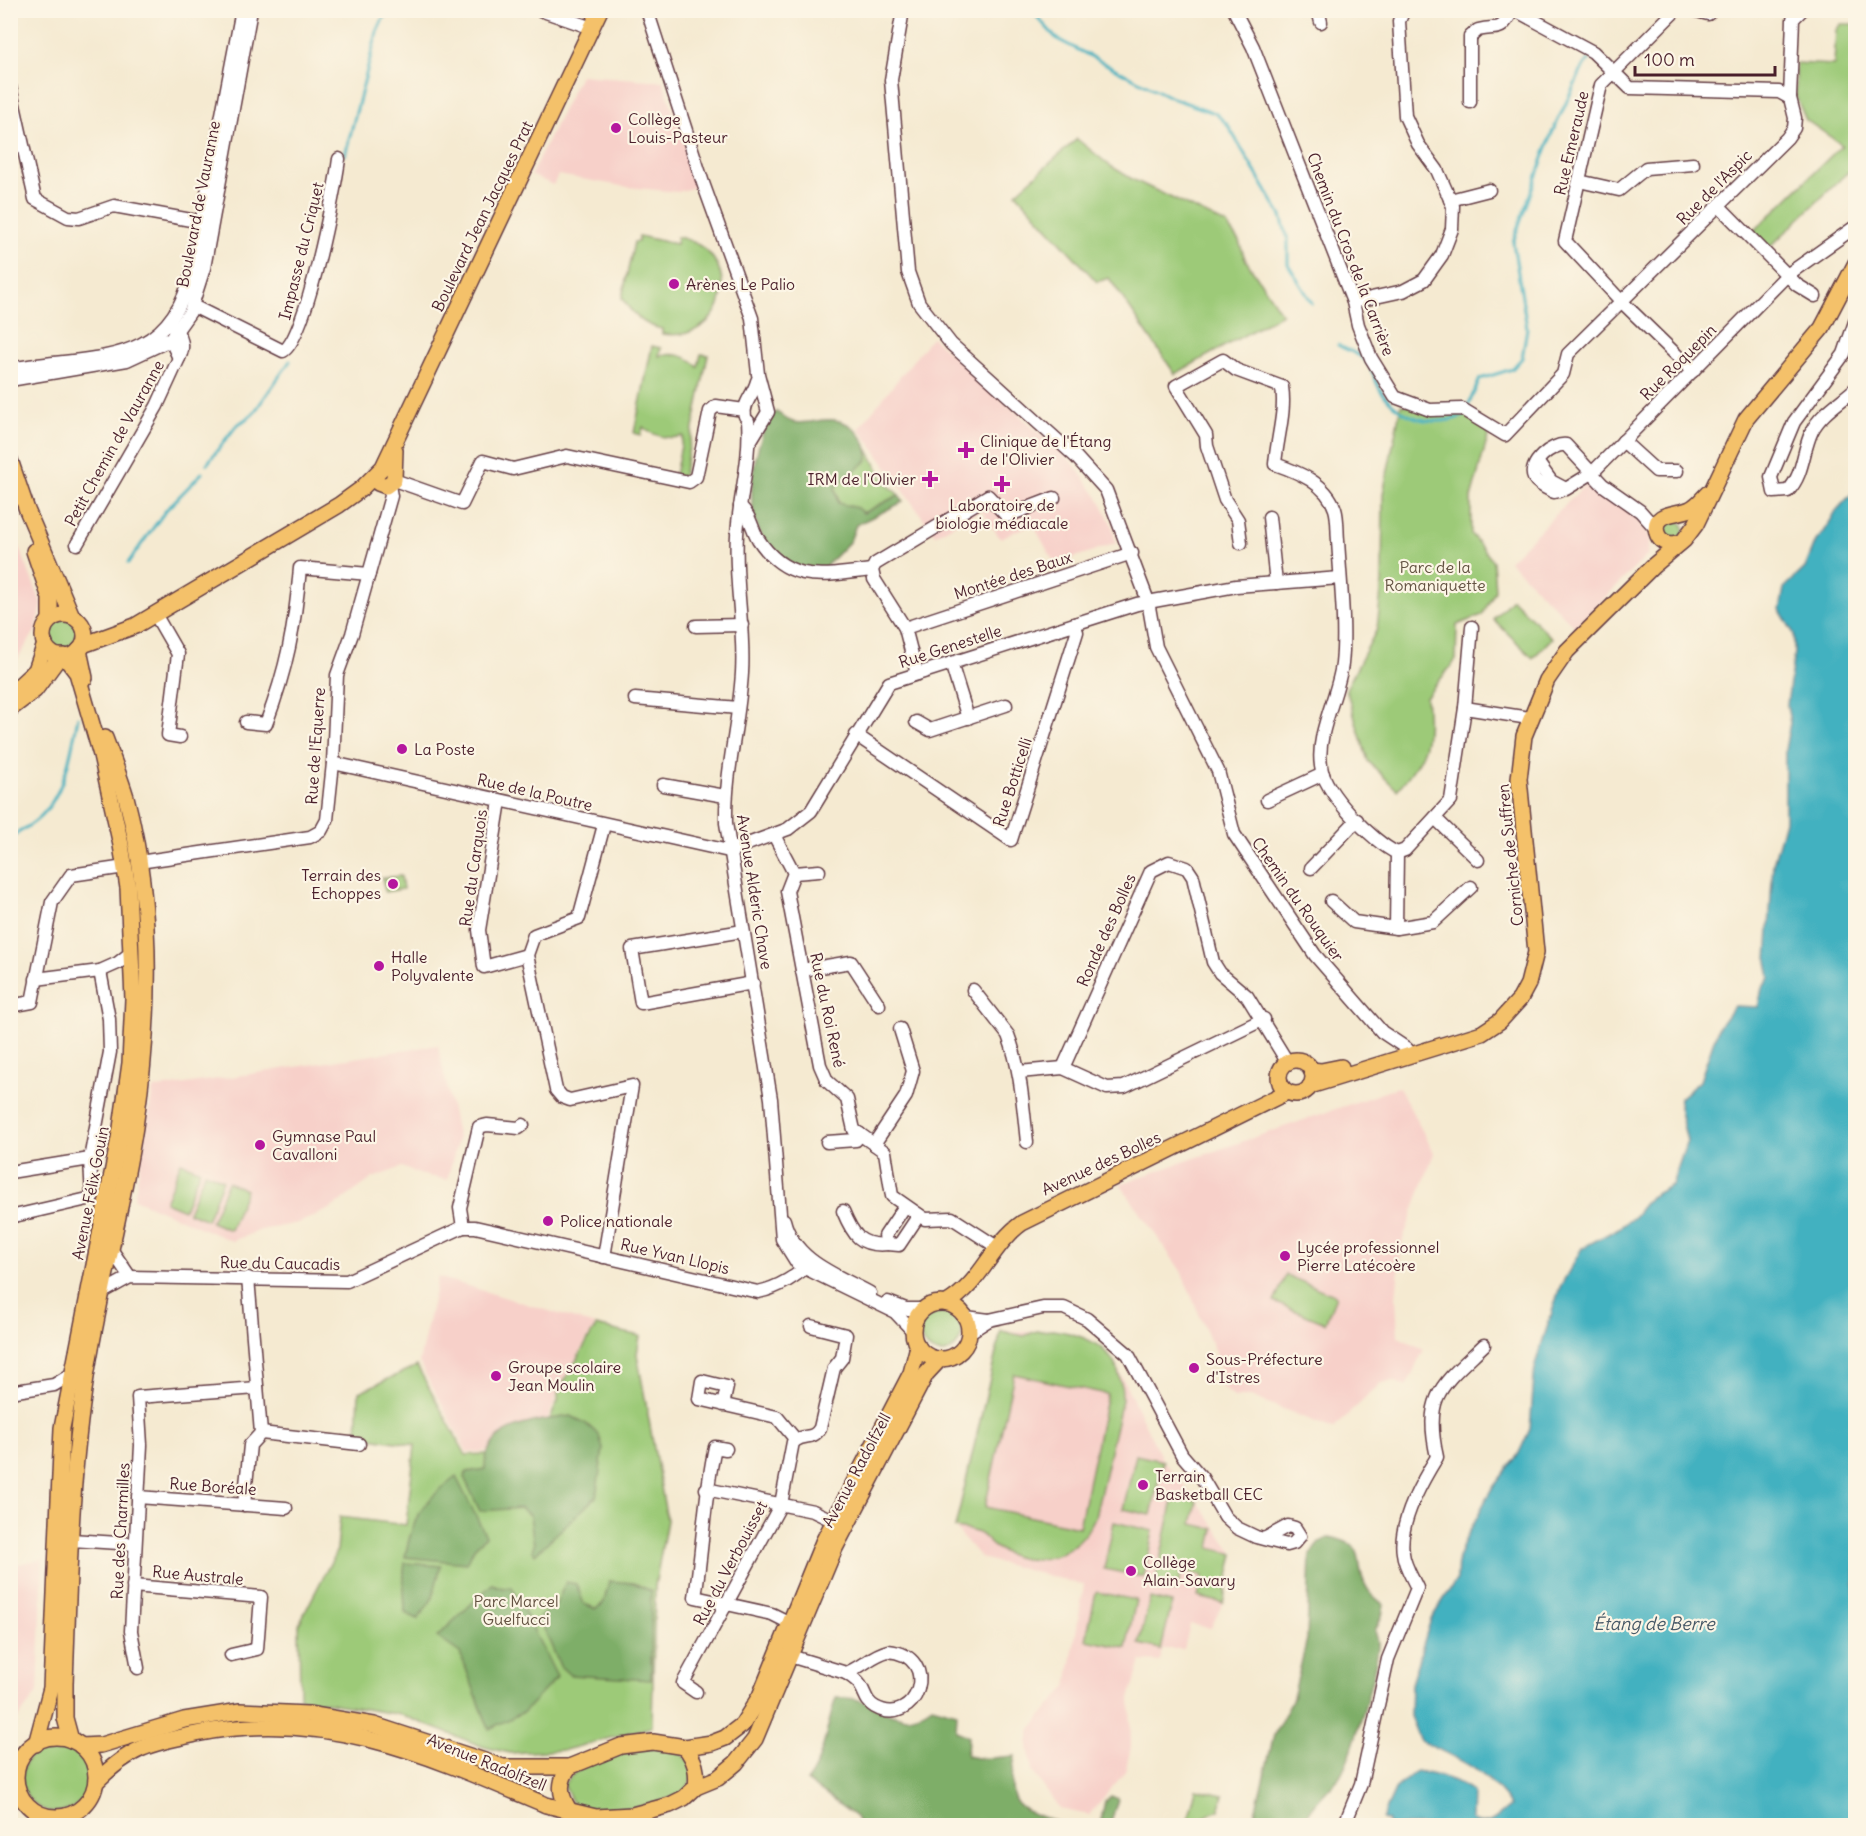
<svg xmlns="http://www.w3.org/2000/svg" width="1866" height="1836" font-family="Delius,sans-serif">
<rect width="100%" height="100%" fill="#fcf5e5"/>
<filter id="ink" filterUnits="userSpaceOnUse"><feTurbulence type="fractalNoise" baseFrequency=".0167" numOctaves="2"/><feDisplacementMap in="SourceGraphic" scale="12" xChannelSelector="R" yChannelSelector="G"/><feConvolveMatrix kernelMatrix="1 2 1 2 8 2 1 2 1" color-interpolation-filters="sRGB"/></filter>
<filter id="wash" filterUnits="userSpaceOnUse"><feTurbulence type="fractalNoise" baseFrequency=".008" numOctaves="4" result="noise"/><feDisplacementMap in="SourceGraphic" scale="24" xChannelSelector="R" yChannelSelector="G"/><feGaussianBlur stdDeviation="1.35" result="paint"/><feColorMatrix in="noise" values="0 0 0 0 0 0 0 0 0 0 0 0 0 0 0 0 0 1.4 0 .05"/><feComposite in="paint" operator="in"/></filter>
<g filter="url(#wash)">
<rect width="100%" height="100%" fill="#f5ead1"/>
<g fill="#f7d0c9">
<path d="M580,75L663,81L698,186L678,192L628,187L558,175L553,185L531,175Z"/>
<path d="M932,337L1073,463L1101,502L1112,525L1116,543L1055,564L1033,524L1000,538L981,510L935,535L859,428Z"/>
<path d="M1585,485L1634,511L1640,525L1650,537L1648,555L1575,627L1509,561Z"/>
<path d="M11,511L20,549L42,605L36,630L11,669Z"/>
<path d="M438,1045L458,1139L447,1180L419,1174L402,1167L373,1178L330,1209L298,1223L261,1230L232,1241L134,1199L153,1089Z"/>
<path d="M1399,1087L1434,1153L1402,1242L1396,1297L1398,1337L1424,1349L1406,1387L1393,1381L1381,1383L1333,1429L1253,1397H1234L1220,1385V1364L1181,1271L1120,1184Z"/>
<path d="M438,1277L595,1325L557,1391L555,1401L534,1449L467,1452L419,1362Z"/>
<path d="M1001,1331L1070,1333L1116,1365L1163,1461L1197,1501L1234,1554L1223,1603L1211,1628L1190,1624L1184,1649H1162L1160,1662L1141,1661L1130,1698L1131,1747L1125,1772L1089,1815L1060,1809L1032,1771L1028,1744L1031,1729L1067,1686L1084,1585L981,1558L955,1528Z"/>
<path d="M43,1559L38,1692L11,1727V1565Z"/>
</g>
<g fill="#9dca78" stroke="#747452" stroke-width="1.5" fill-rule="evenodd">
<path d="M1841,24H1855V177L1848,172L1767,250L1751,234L1842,145L1806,120L1796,97V63L1834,65L1836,30Z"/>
<path d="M1077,139L1109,165L1132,179L1226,224L1239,241L1245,259L1282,314L1175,374L1109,278L1097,282L1016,193Z"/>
<path d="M639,236L676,244L677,237C746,250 732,344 662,334V329C643,325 633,315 622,298L634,242H638Z"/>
<path d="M652,346L661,348L659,356C673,352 690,356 698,367L701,354L708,355L683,477L675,475L683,436C670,440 652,436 643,427L641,435L634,433Z"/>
<path d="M1401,405L1465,412L1489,433L1471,498V534L1493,561L1495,591L1482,615L1457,625L1456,660L1426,697C1430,742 1427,756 1397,790L1368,761L1346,689L1377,629L1382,582L1383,494Z"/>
<path d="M868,450L885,482L899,495L863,513L839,503L835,487L867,460Z"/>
<circle cx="1674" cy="529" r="10"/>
<path d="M1512,599L1552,638L1533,658L1493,619Z"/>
<circle cx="64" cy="635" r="16"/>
<path d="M401,876L403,889L385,892L382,878Z"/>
<path d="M181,1162L200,1170L184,1210L165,1202Z"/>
<path d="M205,1172L223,1180L207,1220L188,1212Z"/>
<path d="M228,1182L246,1190L230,1230L211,1222Z"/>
<path d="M1286,1275L1336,1296L1325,1323L1274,1302Z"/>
<path d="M938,1311C954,1312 969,1327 958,1343C937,1375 895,1323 938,1311Z"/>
<path d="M596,1326L640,1336L637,1354L667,1520L655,1586L652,1727L565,1750L510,1753L484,1747L401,1715L300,1698L299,1624L337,1550L340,1517L406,1525L415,1445L357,1436L359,1392L417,1366L466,1455L535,1451L558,1401V1392Z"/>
<path d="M1053,1330C1095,1336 1123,1354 1122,1400L1095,1517C1078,1556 1034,1572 996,1548C989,1544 985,1536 978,1533C972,1530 962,1529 955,1528L1001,1331L1024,1336L1037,1331ZM1014,1374L1107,1394L1079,1527L985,1507Z"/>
<path d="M1136,1455L1163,1461L1151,1515L1123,1509Z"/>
<path d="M1174,1496L1197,1501L1192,1524L1214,1529L1210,1548L1234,1554L1223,1603L1198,1597L1203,1576L1182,1571L1176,1592L1154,1587Z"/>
<path d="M1114,1522L1153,1531L1144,1577L1104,1569Z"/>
<path d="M1096,1592L1136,1600L1126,1648L1086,1640Z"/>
<path d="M1150,1598L1172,1603L1161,1649L1139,1644Z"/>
<circle cx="56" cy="1778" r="34"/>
<path d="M648,1747C672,1750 683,1748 695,1771L685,1793C647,1807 614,1816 573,1805L564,1784C582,1760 620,1753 648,1747Z"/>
<path d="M1196,1789L1224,1795L1219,1810C1206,1814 1199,1823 1187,1825Z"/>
</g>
<g fill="#7eae68" stroke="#64664a" stroke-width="1.5">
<path d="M777,412C781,415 788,421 793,422C806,425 822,418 835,420C855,423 869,441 868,460L835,487L838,503L857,508L863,513L899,495L903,502L856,525L850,541L823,569C814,569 804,569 796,566C735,541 748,463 770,416Z"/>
<path d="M571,1416L585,1423L599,1435L603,1449L596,1497L535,1554L532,1550L534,1545L530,1516L521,1508L480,1511L464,1477L467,1472L485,1469C484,1424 537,1421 571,1416Z"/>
<path d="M456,1477L486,1536L474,1548L467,1563L405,1557C413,1516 422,1502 456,1477Z"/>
<path d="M1330,1537C1373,1546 1351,1562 1367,1588C1371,1595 1378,1600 1384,1605L1382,1616L1375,1630C1376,1634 1378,1639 1378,1644C1378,1664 1351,1763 1339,1778C1326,1792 1309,1807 1303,1825H1252L1274,1735L1293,1698L1307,1639L1310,1554L1320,1542Z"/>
<path d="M405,1563L441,1566L432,1599L418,1619L405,1613C405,1595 402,1581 405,1563Z"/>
<path d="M609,1581L634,1583L651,1591V1680L570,1675L560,1666L539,1617L556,1604L566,1582L576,1584L584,1604L597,1609L604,1602Z"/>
<path d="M492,1584L503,1588L512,1587L557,1677L524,1712L489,1729L460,1653L437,1637Z"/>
<path d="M836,1698C842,1698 849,1698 855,1699C884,1706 899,1731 932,1706L957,1713L956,1731L968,1736L967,1756C986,1761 995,1757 1015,1756C1005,1811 1018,1808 1065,1825H860L856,1817L807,1781C825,1757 826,1726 836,1698Z"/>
<path d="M1111,1796L1118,1799L1110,1825H1100L1105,1801Z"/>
</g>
<path fill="#43b1c0" stroke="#466876" stroke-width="1.5" d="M1855,490V1825H1387L1388,1821L1382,1819L1396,1788L1416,1771C1436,1775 1457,1779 1473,1792L1472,1820C1487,1830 1498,1816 1511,1806C1486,1769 1459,1759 1420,1741L1410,1716L1411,1684L1431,1619L1457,1579L1458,1558L1467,1536L1491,1490L1518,1455L1530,1429L1535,1365L1560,1287L1582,1248L1619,1228L1634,1217L1650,1197L1672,1185L1687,1141L1679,1107L1680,1098L1700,1081L1718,1028L1734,1006L1758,1007L1762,988L1770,978L1767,961L1773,864L1785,821V750L1790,723L1787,705L1794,652V634L1780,610L1784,588L1805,568L1816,541L1824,532L1836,511Z"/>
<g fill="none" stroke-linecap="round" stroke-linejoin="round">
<g stroke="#43b1c0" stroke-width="3">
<path d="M1031,10L1057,39L1172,98L1215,113L1227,124L1281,216L1288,240V264L1312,303"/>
<path d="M345,155L377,32L387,10"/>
<path d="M1338,345C1346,350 1360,354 1366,361C1373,369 1375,382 1381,391C1401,419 1432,428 1463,416"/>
<path d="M1467,408L1480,379L1512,369L1522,358L1527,328L1513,242L1552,133L1584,65L1589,60"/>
<path d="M207,464L236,426L253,414L290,361"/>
<path d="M128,563L166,510L202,473"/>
<path d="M10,838C22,830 39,821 47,809C67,784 72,747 78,717"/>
</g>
</g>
</g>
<g filter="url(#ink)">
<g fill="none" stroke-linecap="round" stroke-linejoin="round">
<defs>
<g id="minor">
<path d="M540,10L592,28"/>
<path d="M647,10L703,183L752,318L758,374L768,412L751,440"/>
<path d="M903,10L891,80L908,272L919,303L951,344L1076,457L1106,490L1148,601L1156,647L1218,771L1234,834L1315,955L1382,1032L1406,1048L1412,1055"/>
<path d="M1234,10L1253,47L1353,302L1358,325L1371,358L1395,397L1430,410L1462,409L1505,435L1563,374L1568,354L1787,138L1794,128L1795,118L1790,98L1793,19L1802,10"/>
<path d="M1318,10L1321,22"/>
<path d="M1515,10L1593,52L1630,88L1779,92L1790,98"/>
<path d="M1676,10L1601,85L1565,241L1621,301L1693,371"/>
<path d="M1693,10L1708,14L1712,10"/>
<path d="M10,87L35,199L68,217L79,218L114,206L202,222"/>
<path d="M1470,102V37L1478,30C1501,25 1499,34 1513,10"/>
<path d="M1579,181L1619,190L1646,168L1693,164"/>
<path d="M1450,200L1489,190"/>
<path d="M1719,206L1797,285L1815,296"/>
<path d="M1353,302L1403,291L1424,280L1442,255L1452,229L1453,206L1437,170L1418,144L1405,116L1399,21L1404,10"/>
<path d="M193,306L283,351C306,340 335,190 339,159"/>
<path d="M1856,319L1844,354L1794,422L1771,477L1774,492L1788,491C1804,474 1802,452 1812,431C1821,413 1841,402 1856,388"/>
<path d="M160,338L173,345L179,358C185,347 182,336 173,328"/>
<path d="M10,369C91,354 168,371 192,271L242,10"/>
<path d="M10,380L127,360L170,340L190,312L204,268L251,10"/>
<path d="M745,416C742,404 754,394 757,381"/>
<path d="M748,421C751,460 739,497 737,535C734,581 745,627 742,673C739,724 725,771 726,823L771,1099L782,1239L797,1263L805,1268L895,1312L913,1331"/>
<path d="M1623,441L1656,471H1677"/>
<path d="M1538,463L1551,481L1566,489L1592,473L1787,275L1855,227"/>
<path d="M394,480L462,504L483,461L513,469L567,456L689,482L696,477L710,411L716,406L744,410"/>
<path d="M1559,491L1554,492C1548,489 1538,485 1534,478C1527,464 1552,443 1566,445L1603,485L1640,511L1657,530"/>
<path d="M740,506C751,516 751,527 758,539C789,586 825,575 872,570"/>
<path d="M1269,517L1276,583"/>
<path d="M1241,543L1238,520L1225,500L1207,446L1206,435L1176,386L1223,360L1236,370L1282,387C1286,412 1277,438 1275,464C1298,472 1326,483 1335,509C1338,518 1337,531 1338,540C1340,578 1346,627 1342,664C1338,697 1316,732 1321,766C1324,793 1373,842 1397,853L1405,850L1451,800L1465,708L1529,718"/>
<path d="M77,544L157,406L179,358"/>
<path d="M155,614L178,654L168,735L180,737"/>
<path d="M696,626L742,625"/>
<path d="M905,628L1132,553"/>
<path d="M951,663L968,718"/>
<path d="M917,674L905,628L874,579L872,570L875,564L988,496L1007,516L1054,498"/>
<path d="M635,699L738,708"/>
<path d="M1465,708L1472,627"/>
<path d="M246,722L266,724C287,668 295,627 300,568L369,574"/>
<path d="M916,722L930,730L1006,705"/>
<path d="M856,735L1011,840L1077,632L1074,624"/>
<path d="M333,763L729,851L788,829L811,811L889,683L1137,604L1236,586L1340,578"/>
<path d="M663,785L725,796"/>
<path d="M1267,800L1323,774"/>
<path d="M500,801L479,930L484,967L527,955"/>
<path d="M1435,818L1478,860"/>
<path d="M774,835L794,873L787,891L820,1065L827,1081L847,1099L854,1130L885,1152L892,1196L925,1219L952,1218L997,1247"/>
<path d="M139,862L310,837L321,831L327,820L333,763L337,675L352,634L391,496L389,485"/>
<path d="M1311,868L1357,820"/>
<path d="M794,873L819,871"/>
<path d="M1331,901L1354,922L1396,928L1433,922L1471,887"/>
<path d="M1396,928L1397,853"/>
<path d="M743,931L632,949L641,1003L753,983"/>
<path d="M802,970L851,962L879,1005"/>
<path d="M100,971L118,963L132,952"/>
<path d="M973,990L1008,1035C1021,1069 1023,1106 1027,1142"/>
<path d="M10,1006L32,1002L52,902L71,875L125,867"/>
<path d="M1063,1068L1151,871L1169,862L1187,868L1193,877L1213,962L1220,973L1247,996L1288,1063"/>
<path d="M1019,1072L1063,1068L1107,1088L1124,1087L1264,1019"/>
<path d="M827,1142L856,1140L860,1134"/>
<path d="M874,1144L906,1096L913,1071L900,1029"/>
<path d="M10,1172L90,1159"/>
<path d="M905,1206L885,1236L888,1244L899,1245L919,1215"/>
<path d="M843,1211C853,1235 860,1247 888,1244"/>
<path d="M10,1217L92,1198L90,1159L110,1052L109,1019L100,971L36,979"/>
<path d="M784,1220C794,1261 837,1275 870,1293"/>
<path d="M463,1227L460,1208L479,1127L487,1125L519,1128L523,1125"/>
<path d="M111,1249L130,1277"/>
<path d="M604,1257L632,1086L570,1100L562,1097L556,1090L527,955L534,935L579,918L604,825"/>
<path d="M103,1292L130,1277L347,1281L463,1227H475L758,1292C778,1288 799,1275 812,1261"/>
<path d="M888,1302L906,1309H924"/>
<path d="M966,1317L989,1320"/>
<path d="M970,1332L989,1320L1043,1308H1064L1087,1319L1128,1354L1182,1455L1202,1478L1225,1517L1237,1528L1256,1537L1287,1545L1294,1543L1300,1536L1295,1528L1288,1526L1264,1539"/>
<path d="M10,1392L54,1385L72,1374"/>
<path d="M723,1405L727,1387L702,1381L699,1399L777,1417L796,1440"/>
<path d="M261,1433L359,1444"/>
<path d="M796,1440C806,1434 813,1440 820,1428L834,1368L842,1358L846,1335L811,1326"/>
<path d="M726,1449L715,1447C704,1497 703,1547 695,1597L772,1614L788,1622"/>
<path d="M706,1489L813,1511L834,1521"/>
<path d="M138,1497L286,1508"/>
<path d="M244,1505L250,1445L261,1433L248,1278"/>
<path d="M71,1540L135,1544"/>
<path d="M133,1586L261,1597L257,1649L231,1655"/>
<path d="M888,1651C944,1656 916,1730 875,1707C865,1701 866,1694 860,1685C857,1680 850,1676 846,1673C862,1667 872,1655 888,1651Z"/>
<path d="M790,1656L846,1673"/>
<path d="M138,1668L131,1631L141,1445L138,1397L257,1388"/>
<path d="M696,1692L683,1683L781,1504L793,1442L796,1440"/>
<path d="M1344,1826L1361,1784L1388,1659L1417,1588C1412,1577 1404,1565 1403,1553C1398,1523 1422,1481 1437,1457C1423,1395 1442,1385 1484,1345"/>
</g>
<g id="major">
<path d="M10,460L27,510L72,616"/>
<path d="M378,483L386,486L394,480L395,450"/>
<path d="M1680,543L1671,544C1664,543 1659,540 1657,533C1651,511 1679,515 1690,509C1698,505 1702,499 1708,493"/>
<path d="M34,551L50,598V620"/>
<circle cx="64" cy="636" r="21"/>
<path d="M83,645L135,626L339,505L361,489L383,467L600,10"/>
<path d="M79,650L85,678"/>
<path d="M10,694L36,670L45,644"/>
<path d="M10,709L35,690L60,656"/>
<circle cx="1296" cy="1077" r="17"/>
<path d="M1311,1070L1321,1071L1341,1067"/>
<path d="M1310,1086L1482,1033L1500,1021L1520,999L1528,984L1536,952L1519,779L1524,736L1547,680L1567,651L1653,566L1684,540L1696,524L1746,419L1822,328L1856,263"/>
<circle cx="941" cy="1331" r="28"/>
<path d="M947,1303C981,1284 991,1245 1022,1223L1287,1092"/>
<circle cx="56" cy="1777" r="40"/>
<path d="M71,1740L65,1718V1683C69,1581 70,1478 86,1377C99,1293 122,1210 135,1127C151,1020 154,902 126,797C120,777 112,757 105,738"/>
<path d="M36,1744L51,1688L62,1428L121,1128L130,1063L133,999L128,888L121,845L101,755L77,673L64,656"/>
<path d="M81,1746L101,1745L184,1720L240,1711L308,1714L374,1725L503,1767H569L621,1746L653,1742L685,1747L712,1743L725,1738L742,1725L760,1696L823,1542L911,1373L918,1346"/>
<path d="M685,1747C695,1760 698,1771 696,1787"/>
<path d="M96,1782C131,1747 148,1744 196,1734C324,1707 431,1756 546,1805L596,1817L632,1815L670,1805L684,1798L696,1787L718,1778L736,1763L755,1739L835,1548L926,1374L940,1359"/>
<path d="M568,1808C559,1793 559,1782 569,1767"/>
</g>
</defs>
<use href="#minor" stroke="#643d44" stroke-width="15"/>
<use href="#major" stroke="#643d44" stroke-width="18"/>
<use href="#minor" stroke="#fff" stroke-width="12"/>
<use href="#major" stroke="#f4c16a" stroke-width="15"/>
</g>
</g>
<g fill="#b5179e" stroke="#fcf5e5" stroke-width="2">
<circle cx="616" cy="128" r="6"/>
<circle cx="674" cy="284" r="6"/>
<path d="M963 441h6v6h6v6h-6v6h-6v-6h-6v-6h6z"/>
<path d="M927 470h6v6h6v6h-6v6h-6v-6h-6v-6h6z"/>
<path d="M999 475h6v6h6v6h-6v6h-6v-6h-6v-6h6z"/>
<circle cx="402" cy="749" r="6"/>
<circle cx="393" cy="884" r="6"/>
<circle cx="379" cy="966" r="6"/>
<circle cx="260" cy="1145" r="6"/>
<circle cx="548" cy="1221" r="6"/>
<circle cx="1285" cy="1256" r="6"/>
<circle cx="1194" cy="1368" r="6"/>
<circle cx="496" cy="1376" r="6"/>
<circle cx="1143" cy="1485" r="6"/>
<circle cx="1131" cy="1571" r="6"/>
</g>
<g text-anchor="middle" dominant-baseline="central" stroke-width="4.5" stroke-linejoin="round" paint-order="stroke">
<g font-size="16" fill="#4a1f2b" stroke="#fcf5e5" text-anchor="start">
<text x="628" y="119">Collège<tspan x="628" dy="18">Louis-Pasteur</tspan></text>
<text x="686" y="284">Arènes Le Palio</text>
<text x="980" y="441">Clinique de l'Étang<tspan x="980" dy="18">de l'Olivier</tspan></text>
<text x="916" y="479" text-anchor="end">IRM de l'Olivier</text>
<text x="1002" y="505" text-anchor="middle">Laboratoire de<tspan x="1002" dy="18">biologie médiacale</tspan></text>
<text x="414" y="749">La Poste</text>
<text x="381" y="875" text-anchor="end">Terrain des<tspan x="381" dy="18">Echoppes</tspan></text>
<text x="391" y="957">Halle<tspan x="391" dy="18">Polyvalente</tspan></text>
<text x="272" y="1136">Gymnase Paul<tspan x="272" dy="18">Cavalloni</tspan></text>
<text x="560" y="1221">Police nationale</text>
<text x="1297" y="1247">Lycée professionnel<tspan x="1297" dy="18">Pierre Latécoère</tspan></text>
<text x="1206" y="1359">Sous-Préfecture<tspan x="1206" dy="18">d'Istres</tspan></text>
<text x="508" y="1367">Groupe scolaire<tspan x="508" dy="18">Jean Moulin</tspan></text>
<text x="1155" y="1476">Terrain<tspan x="1155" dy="18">Basketball CEC</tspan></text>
<text x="1143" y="1562">Collège<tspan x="1143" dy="18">Alain-Savary</tspan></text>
</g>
<g font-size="16" fill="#4a1f2b" stroke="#fcf5e5">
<text transform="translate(1571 143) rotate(-77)">Rue Emeraude</text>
<text transform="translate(1714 187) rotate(-45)">Rue de l'Aspic</text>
<text transform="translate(198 204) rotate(-79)">Boulevard de Vauranne</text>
<text transform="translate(482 216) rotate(-64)">Boulevard Jean Jacques Prat</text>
<text transform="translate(301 251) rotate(-76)">Impasse du Criquet</text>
<text transform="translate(1351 254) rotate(69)">Chemin du Cros de la Carrière</text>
<text transform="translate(1678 362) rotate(-45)">Rue Roquepin</text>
<text transform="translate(114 443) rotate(-61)">Petit Chemin de Vauranne</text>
<text transform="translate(1013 575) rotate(-18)">Montée des Baux</text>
<text transform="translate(950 646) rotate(-18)">Rue Genestelle</text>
<text transform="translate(315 746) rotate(-86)">Rue de l'Equerre</text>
<text transform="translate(1012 782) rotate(-72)">Rue Botticelli</text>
<text transform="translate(535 792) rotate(13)">Rue de la Poutre</text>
<text transform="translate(1510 855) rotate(-96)">Corniche de Suffren</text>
<text transform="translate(473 868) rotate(-82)">Rue du Carquois</text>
<text transform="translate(755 892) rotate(81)">Avenue Alderic Chave</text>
<text transform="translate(1298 899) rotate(55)">Chemin du Rouquier</text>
<text transform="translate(1106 930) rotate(-66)">Ronde des Bolles</text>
<text transform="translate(828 1010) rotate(78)">Rue du Roi René</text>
<text transform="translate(1101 1163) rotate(-25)">Avenue des Bolles</text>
<text transform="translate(90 1193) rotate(-79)">Avenue Félix Gouin</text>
<text transform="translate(675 1256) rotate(13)">Rue Yvan Llopis</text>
<text transform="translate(280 1263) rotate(1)">Rue du Caucadis</text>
<text transform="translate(856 1470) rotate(-62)">Avenue Radolfzell</text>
<text transform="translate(213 1486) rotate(4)">Rue Boréale</text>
<text transform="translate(120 1531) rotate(-87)">Rue des Charmilles</text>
<text transform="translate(730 1563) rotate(-62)">Rue du Verbouisset</text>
<text transform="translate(198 1575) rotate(5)">Rue Australe</text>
<text transform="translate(487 1762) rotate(22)">Avenue Radolfzell</text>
</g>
<g font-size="16" fill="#635242" stroke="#fcf5e5">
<text x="1435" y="567">Parc de la<tspan x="1435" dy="18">Romaniquette</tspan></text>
<text x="516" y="1601">Parc Marcel<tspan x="516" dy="18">Guelfucci</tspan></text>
</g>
<g font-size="18" font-style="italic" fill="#475967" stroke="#fcf5e5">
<text x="1654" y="1623">Étang de Berre</text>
</g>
</g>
<rect width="1866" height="1836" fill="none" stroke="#fcf5e5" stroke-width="36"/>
<path d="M1635 66v9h140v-9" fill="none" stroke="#4a1f2b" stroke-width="3"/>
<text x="1644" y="66" font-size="18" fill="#4a1f2b" stroke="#fcf5e5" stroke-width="4.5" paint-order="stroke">100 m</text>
</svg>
